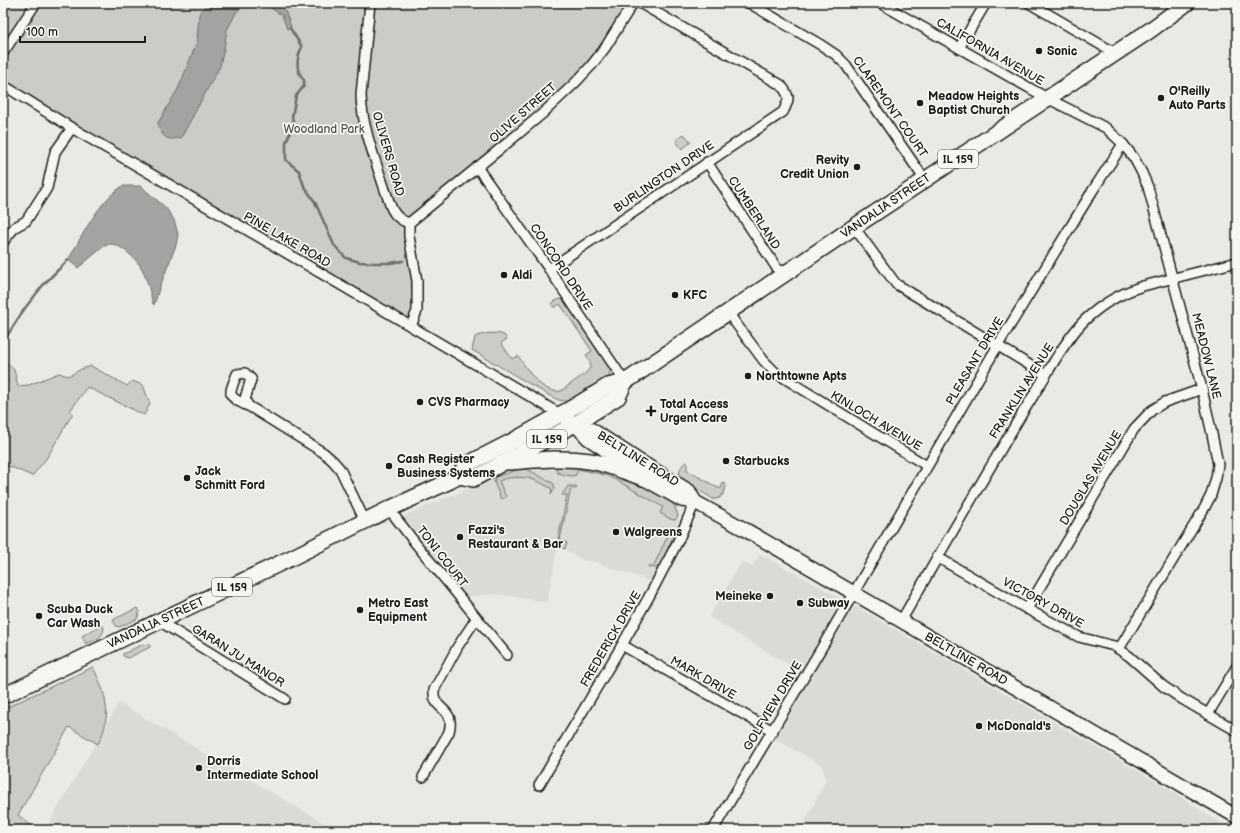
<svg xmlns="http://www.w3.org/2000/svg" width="1240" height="833" font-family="'Balsamiq Sans',sans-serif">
<rect width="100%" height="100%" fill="#e9e9e5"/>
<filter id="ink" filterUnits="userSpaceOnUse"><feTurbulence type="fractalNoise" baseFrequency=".025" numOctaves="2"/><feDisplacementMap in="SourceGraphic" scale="8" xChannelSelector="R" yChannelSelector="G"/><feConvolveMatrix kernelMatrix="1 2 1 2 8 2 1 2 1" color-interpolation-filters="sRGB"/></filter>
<g filter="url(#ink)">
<g fill="#dadad6">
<path d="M584,463L670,499L676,507L679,515L675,535L653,582L591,561H585L558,545L547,602L497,594L465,597L426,550L405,521V517L408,514L508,472L522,468Z"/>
<path d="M760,554L853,605L1172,791L1209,816L1232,830H801L826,780L822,765L775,739L811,678L709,617L742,561L752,567Z"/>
<path d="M119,703L336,830H45Z"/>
</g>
<g fill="#cbcbc7" stroke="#747472">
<path d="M3,3H632L605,48L560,97L409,223L417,311L411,326L3,85Z"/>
<path d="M684,134L691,142L682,149L681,148L676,141L677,139Z"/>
<path d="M561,299L566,302L610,369L609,378L607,380L570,402L559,400L550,396L472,350L475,337C483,333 495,332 504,335L507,339L501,343L512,359L518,356C528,370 541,394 561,391L587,372L590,368V361L586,355L592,351L560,304L555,307H553L552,304L555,301Z"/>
<path d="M3,358L14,370L18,386L29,385L59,373C70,377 68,376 78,371C81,368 87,368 91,366L127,386L132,381L143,385L150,404L144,415L87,387L70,411L73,413L46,459L32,476L9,466L3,468Z"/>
<path d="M687,462V470L718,488H722V482H723L726,486C724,494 721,500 713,499L680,478C678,472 681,464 687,462Z"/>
<path d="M577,463L635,480L669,499L675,507L678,516L675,520L670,519L660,513L663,507L618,481L605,475L578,469L576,475L571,476L558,473L556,469V465Z"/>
<path d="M522,468C532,470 543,479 553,483L555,488L551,495L552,489C545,485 538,481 531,479C522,476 507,477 499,481L506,497L501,499L494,482L496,477Z"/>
<path d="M568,486H576L577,487L576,489L571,488L560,540L567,543L565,549L557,546L567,495H562Z"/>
<path d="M666,529L673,532L674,535L660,566L655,568L648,567V566L654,565L669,533L663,532L664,530Z"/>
<path d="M137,608L140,611L137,619L119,627L116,626L113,620Z"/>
<path d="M101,625L104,627C104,638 94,640 86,644L82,636Z"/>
<path d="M143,644L150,645V647L128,658L123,656V654Z"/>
<path d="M93,667C106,694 113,715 98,744L69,727L18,815L37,830H3V709Z"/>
</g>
<g fill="#a3a3a1" stroke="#6d6d6c">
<path d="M207,3H247L237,11L227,30L224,48L220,66L181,138C165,141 162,137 158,123L179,87L197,42L199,14Z"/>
<path d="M266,3H280L286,13L291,27L287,29L282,15L272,9Z"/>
<path d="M123,186H142L144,189L166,208L174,220L178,234L176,245L159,289L154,305L153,304C150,293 148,281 143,271C139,261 120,243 109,244C107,245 105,246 103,247L78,268L68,260C83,235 98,201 123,186Z"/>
</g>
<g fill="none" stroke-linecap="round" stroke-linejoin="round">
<g stroke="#6d6d6c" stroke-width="2.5">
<path d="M290,28L302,47C296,59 295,70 304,80V86L296,96L292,117L294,124L286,142V160L299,171L304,186L315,202L334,245L346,258L360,262L375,263H390L403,261"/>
<path d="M3,342L25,308L44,284L68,260"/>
</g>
<defs>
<g id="street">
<path d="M370,3L361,95C362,127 375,159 385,190C389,199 390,211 398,217C401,220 406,222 409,223"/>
<path d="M749,3L821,45L836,55L846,65L925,180"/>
<path d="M880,3L1047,98L1106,128L1123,144L1134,158L1142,173L1148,187L1202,389L1212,434L1218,464L1216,478L1211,495L1205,507L1119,649"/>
<path d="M1029,3L1115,53"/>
<path d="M959,48L986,3"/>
<path d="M3,53L36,3"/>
<path d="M3,85L72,128L261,238L560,414"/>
<path d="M707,162L782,276"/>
<path d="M477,167L549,269L625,382"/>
<path d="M409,223L506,144L542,114L575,83L591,66L605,48L633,3"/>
<path d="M409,223V236L417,281V311L411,326"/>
<path d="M854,227L896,284L1046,375"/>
<path d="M3,242L15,227L26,221L47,188L55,152L72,128"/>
<path d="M549,269L783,112C790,99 790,96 781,85L640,3"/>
<path d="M728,313L764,361L776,373L927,466"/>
<path d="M245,373L251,379L245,399L248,406C227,396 228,396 237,374Z"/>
<path d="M251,379L245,399L247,405L324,453L333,461L340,469L365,521"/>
<path d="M389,509L416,544L507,655"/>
<path d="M937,557L1027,609L1079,637L1114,646L1129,656L1163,686L1182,699L1237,731"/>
<path d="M1027,609L1134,429L1152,410L1165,402L1202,389"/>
<path d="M159,621L285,699"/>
<path d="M901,621C941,551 982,481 1023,412C1034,395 1044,378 1055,360C1064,346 1073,331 1086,319C1102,304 1121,293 1143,286L1237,262"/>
<path d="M622,645L773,731"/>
<path d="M1208,714L1237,666"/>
<path d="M423,777L449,732C456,706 432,712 434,690L458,646L476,619"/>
<path d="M539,785L622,645L651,593L678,541L695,502"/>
<path d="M713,830L828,637L998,345L1093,190L1123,144"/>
</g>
<g id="secondary">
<path d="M560,414L575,424L592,430L636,459L689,491L695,502"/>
<path d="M575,424L588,438L634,469L643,478L682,500L695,502L744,529L1237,817"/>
</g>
<g id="primary">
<path d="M509,462C536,460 563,457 590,461C608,464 626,472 643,478"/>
<path d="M459,476L473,479L575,424L618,397L625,382"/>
<path d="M3,696L293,557L389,509L450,481L459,476L466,465L509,443L577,405L608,386L625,382L854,227L1149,31L1187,3"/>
</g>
</defs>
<use href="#street" stroke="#1c1c1c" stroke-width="12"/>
<use href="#secondary" stroke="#1c1c1c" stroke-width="16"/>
<use href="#primary" stroke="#1c1c1c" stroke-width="18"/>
<use href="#street" stroke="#f6f6f2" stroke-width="9"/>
<use href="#secondary" stroke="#f6f6f2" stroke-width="13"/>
<use href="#primary" stroke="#f6f6f2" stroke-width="15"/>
</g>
</g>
<g fill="#1c1c1c" stroke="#f6f6f2" stroke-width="1.5">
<circle cx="1039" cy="51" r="4"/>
<circle cx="1161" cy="98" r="4"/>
<circle cx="920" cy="103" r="4"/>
<circle cx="857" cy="167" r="4"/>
<circle cx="504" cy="275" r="4"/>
<circle cx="675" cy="295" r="4"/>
<circle cx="748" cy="376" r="4"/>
<circle cx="420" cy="402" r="4"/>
<path d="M649 405h4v4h4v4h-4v4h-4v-4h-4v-4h4z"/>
<circle cx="726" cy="461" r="4"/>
<circle cx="389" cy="466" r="4"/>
<circle cx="187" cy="478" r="4"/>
<circle cx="616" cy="532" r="4"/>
<circle cx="460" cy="537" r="4"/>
<circle cx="770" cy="596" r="4"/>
<circle cx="800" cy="603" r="4"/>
<circle cx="360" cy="610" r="4"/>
<circle cx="39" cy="616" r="4"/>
<circle cx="979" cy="726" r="4"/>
<circle cx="199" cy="768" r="4"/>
</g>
<g text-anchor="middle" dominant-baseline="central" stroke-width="3.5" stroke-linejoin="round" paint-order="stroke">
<g fill="#f6f6f2" stroke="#5d5d5c" stroke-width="1">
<rect x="938" y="150" width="40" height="18" rx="3"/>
<rect x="527" y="430" width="40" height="18" rx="3"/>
<rect x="212" y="578" width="40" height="18" rx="3"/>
</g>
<g font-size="11" font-weight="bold" fill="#1c1c1c">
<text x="958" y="159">IL 159</text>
<text x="547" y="439">IL 159</text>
<text x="232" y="587">IL 159</text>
</g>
<g font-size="12" font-weight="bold" fill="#1c1c1c" stroke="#f6f6f2" text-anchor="start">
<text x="1047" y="51">Sonic</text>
<text x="1169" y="91">O'Reilly<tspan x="1169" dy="14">Auto Parts</tspan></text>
<text x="928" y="96">Meadow Heights<tspan x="928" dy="14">Baptist Church</tspan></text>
<text x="849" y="160" text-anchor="end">Revity<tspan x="849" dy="14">Credit Union</tspan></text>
<text x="512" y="275">Aldi</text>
<text x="683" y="295">KFC</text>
<text x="756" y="376">Northtowne Apts</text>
<text x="428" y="402">CVS Pharmacy</text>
<text x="660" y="404">Total Access<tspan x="660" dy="14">Urgent Care</tspan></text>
<text x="397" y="459">Cash Register<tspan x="397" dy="14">Business Systems</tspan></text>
<text x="734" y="461">Starbucks</text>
<text x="195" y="471">Jack<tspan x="195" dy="14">Schmitt Ford</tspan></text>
<text x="468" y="530">Fazzi's<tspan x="468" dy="14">Restaurant &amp; Bar</tspan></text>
<text x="624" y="532">Walgreens</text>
<text x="762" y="596" text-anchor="end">Meineke</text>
<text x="368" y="603">Metro East<tspan x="368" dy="14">Equipment</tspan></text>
<text x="808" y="603">Subway</text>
<text x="47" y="609">Scuba Duck<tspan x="47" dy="14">Car Wash</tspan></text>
<text x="987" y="726">McDonald's</text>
<text x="207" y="761">Dorris<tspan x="207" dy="14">Intermediate School</tspan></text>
</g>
<g font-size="12" fill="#1c1c1c" stroke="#f6f6f2">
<text transform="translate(990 52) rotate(30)">CALIFORNIA AVENUE</text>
<text transform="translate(890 107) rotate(55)">CLAREMONT COURT</text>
<text transform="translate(523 113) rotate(-41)">OLIVE STREET</text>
<text transform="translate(388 154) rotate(74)">OLIVERS ROAD</text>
<text transform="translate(664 177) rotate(-34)">BURLINGTON DRIVE</text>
<text transform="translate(886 206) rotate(-34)">VANDALIA STREET</text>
<text transform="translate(754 213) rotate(57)">CUMBERLAND</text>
<text transform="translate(287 240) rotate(30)">PINE LAKE ROAD</text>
<text transform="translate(561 267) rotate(56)">CONCORD DRIVE</text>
<text transform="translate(1206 356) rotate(76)">MEADOW LANE</text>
<text transform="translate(975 361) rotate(-59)">PLEASANT DRIVE</text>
<text transform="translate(1022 391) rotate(-58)">FRANKLIN AVENUE</text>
<text transform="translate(876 421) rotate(31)">KINLOCH AVENUE</text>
<text transform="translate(638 459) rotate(32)">BELTLINE ROAD</text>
<text transform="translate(1091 478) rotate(-59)">DOUGLAS AVENUE</text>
<text transform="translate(442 557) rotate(52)">TONI COURT</text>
<text transform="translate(1043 603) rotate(29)">VICTORY DRIVE</text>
<text transform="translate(156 623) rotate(-25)">VANDALIA STREET</text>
<text transform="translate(611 639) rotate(-60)">FREDERICK DRIVE</text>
<text transform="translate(238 656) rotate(32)">GARAN JU MANOR</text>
<text transform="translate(966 659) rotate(30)">BELTLINE ROAD</text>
<text transform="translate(703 678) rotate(30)">MARK DRIVE</text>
<text transform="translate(773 706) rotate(-59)">GOLFVIEW DRIVE</text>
</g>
<g font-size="12" fill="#51514f" stroke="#f6f6f2">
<text x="324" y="129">Woodland Park</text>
</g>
</g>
<rect width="1240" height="833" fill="none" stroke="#f6f6f2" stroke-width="16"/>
<rect x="8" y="8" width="1224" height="817" fill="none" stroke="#1c1c1c" stroke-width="1.5" filter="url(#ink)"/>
<path d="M20 36v6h125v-6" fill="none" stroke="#1c1c1c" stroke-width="2"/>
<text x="26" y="36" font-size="12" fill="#1c1c1c" stroke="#f6f6f2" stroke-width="3" paint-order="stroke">100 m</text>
</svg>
